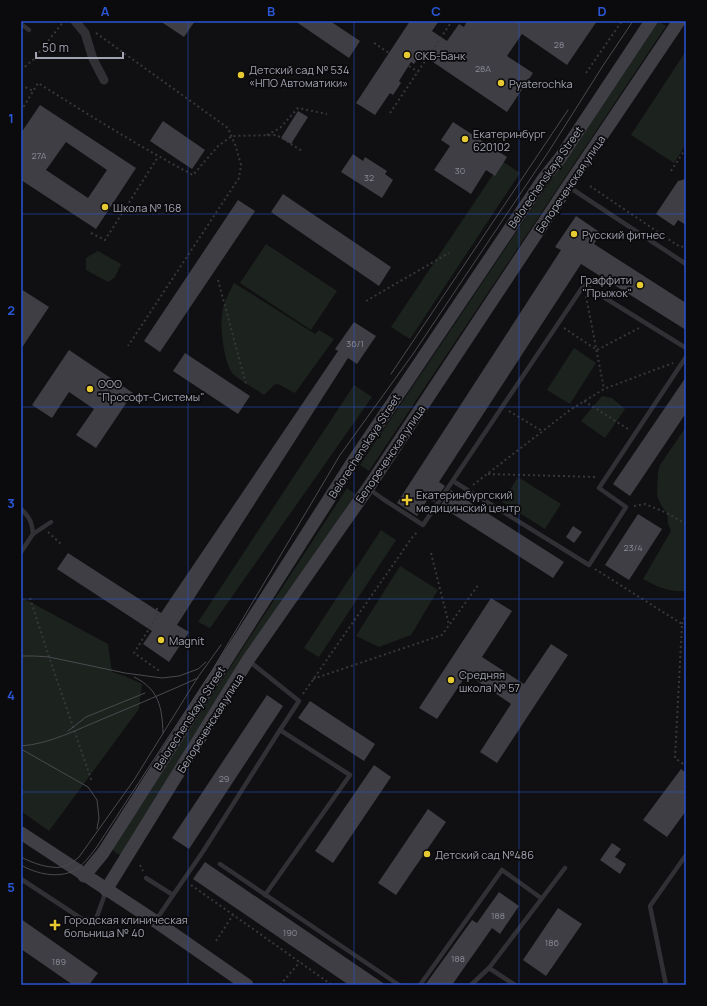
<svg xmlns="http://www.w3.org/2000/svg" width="707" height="1006" font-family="Manrope,sans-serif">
<rect width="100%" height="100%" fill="#100f11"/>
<g fill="#1c231e">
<path d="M658,21L666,26L369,471L360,465Z"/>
<path d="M686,51V144L674,163L631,135Z"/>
<path d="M502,161L520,173L410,339L391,327Z"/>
<path d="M266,244L337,291L311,330L240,283Z"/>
<path d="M98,251L121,264L115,277L108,282L86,270V258Z"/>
<path d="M234,283L315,334L319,330L334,339L295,393L278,384L274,385L264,395C257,390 238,379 233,374C224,364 220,328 222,315C223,303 229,293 234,283Z"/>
<path d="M574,348L596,363L570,404L547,390Z"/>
<path d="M354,385L372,397L210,628L198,622Z"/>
<path d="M602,396L612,398L625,409L605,438L581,421Z"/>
<path d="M686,427V591C671,593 655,586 643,579L671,531L668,524L667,513L661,505L657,496L658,472L660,465Z"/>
<path d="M518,477L561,504L545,529L502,502Z"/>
<path d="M347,488L355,494L122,855L117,854L112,849Z"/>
<path d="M381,530L396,540L319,657L304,648Z"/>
<path d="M400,566L438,590L411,635L379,647L356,636Z"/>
<path d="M21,597L108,644L112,672L125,676L142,684L139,709L49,831L21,811Z"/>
</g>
<g fill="#3f3e44" fill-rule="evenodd">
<path d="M160,21H195L184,37Z"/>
<path d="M295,21H330L360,41L349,58Z"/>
<path d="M410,21H439L432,31L447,41L459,24L464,27L467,21H597L567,65L522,34L507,56L533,73L507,112L421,54L414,64L411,62L399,81L401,83L393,95L390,93L375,115L356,103Z"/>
<path d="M40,105L136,168L96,229L21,180V133ZM66,142L107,170L88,198L46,170Z"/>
<path d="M298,111L308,117L291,144L281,138Z"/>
<path d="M163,121L205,150L192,169L150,141Z"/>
<path d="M453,122L507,157L495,176L486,170L471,194L434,170L450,146L441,140Z"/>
<path d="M353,154L363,161L365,157L387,171L385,174L393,180L382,198L341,172Z"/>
<path d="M686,179V225L678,220L674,226L656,214L678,181Z"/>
<path d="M283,194L391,267L379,286L271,212Z"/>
<path d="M238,200L255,211L160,352L144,341Z"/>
<path d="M576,216L601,233L594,244L686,303V330L581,264L439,482L445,486L434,502L428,499L417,516L397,503L561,250L555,247Z"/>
<path d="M21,289L49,307L21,349Z"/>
<path d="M354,322L376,336L357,364L348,358L177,625L189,632L169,662L143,644L152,631L57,569L68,553L161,613L338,351L335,349Z"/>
<path d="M69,350L133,393L96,448L76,435L94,409L69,392L52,418L32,405Z"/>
<path d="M185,353L250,396L238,414L173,371Z"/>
<path d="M686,377V413L630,496L613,484Z"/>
<path d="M451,490L564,562L553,578L440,506Z"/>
<path d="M638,514L662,529L629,580L605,565Z"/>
<path d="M573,526L582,532L574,543L566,537Z"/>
<path d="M491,598L512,611L482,657L524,684L551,644L568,655L497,763L480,752L511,704L467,674L437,719L419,708Z"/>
<path d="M267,695L283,706L189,849L172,838Z"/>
<path d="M310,701L375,744L364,761L298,718Z"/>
<path d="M374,765L391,777L333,863L315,851Z"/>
<path d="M681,769L686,773V811L667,837L643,820Z"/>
<path d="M428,809L446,822L396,895L378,883Z"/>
<path d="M612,843L621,849L615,857L626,864L620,874L600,860Z"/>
<path d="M205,862L386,985H349L193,879Z"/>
<path d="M499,892L519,906L500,934L492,928L452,985H425L472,920L477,923Z"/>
<path d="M558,908L582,924L546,976L523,960Z"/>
<path d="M21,919L98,973L89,985H73L21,949Z"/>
</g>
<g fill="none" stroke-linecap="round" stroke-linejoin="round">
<g stroke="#37373c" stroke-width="2" stroke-dasharray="2 3" stroke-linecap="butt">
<path d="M96,33L228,128L236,147L241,165L239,178L128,346"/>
<path d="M374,43L389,53"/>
<path d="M409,66L418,72"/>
<path d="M21,70L33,60L64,21"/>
<path d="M586,73L622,21"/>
<path d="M21,85L33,91"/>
<path d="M21,111L38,83C89,115 140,147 193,175L218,146L232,136L277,135L302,151"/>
<path d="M390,113L452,21"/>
<path d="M267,135L280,128L298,108L327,114"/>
<path d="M671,171L686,148"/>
<path d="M590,186L680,247L686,246"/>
<path d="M91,233L105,240L158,157"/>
<path d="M218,280L246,384"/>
<path d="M586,296L604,389"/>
<path d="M366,301L449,253"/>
<path d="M564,328L597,350L639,328"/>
<path d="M584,401L628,429"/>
<path d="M509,411L542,431"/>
<path d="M488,474L597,477"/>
<path d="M473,485L570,410L604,389L673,363"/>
<path d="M634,506L645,504L667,513L686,524"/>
<path d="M48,532L62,545"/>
<path d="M431,553L449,625"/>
<path d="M595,569L682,624L675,758L686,766"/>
<path d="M30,598L47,651L92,782"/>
<path d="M157,608V616L134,653L161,672"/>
<path d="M682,624L686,614"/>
<path d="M313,679L442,635L479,584"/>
<path d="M303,694L411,539L418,531"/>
<path d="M140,865L143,871"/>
<path d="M191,885L332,985"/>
<path d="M216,941L233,915"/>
<path d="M280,985L300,962"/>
</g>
<g stroke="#313135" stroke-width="4.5">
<path d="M21,24L29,30"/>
<path d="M569,187L686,264"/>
<path d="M453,481L589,565L626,507L599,488L686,357"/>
<path d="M369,489L383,499L423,525L584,285L686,348"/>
<path d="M21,509C30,517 32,523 33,534"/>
<path d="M21,552L33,534L51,522"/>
<path d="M249,661L299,701L280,730L350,775L265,895"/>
<path d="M220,864L399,985"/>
<path d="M146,878L173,895"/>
<path d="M21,879L82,919H96L106,891"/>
<path d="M156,920L204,850L280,730"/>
<path d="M489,968L515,985"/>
<path d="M420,985L502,870L541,898"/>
<path d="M471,985L489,968L565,868"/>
<path d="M666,985L650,906L686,855"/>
</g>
<path stroke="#313135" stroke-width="9" d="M75,21L85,33L93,59L104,80"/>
<g stroke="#3f3f45" stroke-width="13">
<path d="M21,833L155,921L247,985"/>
<path d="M84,876L103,853L352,463L544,178L560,158L651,21"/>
<path d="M106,890L248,660L368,488L568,186L679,21"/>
</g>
<g stroke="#4a4a50" stroke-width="1">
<path d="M391,374L568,110"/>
<path d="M21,656H35L49,657L125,673L162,678L179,676L198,669L206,662"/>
<path d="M134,677C159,689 162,707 163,733"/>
<path d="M68,731L86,717L145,693"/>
<path d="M21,746C50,744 78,729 105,718C136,705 167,692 198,678"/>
<path d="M21,749L88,787L97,800L99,818L97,829"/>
<path d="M21,857C32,863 49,869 62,867C68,866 74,861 79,857L134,780L198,677L221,645"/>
<path d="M21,865C36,874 59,879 75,870C83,865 90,856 96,848L213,669L340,455L413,354L549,151L604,64L633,21"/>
</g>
</g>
<path fill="none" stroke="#2a56d4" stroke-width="1" stroke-opacity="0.55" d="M188,21V985M354,21V985M519,21V985M21,214H686M21,407H686M21,599H686M21,792H686"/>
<g fill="#e7c931" stroke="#0b0a0c" stroke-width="1.5">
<circle cx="407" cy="55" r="4"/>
<circle cx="241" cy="75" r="4"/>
<circle cx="501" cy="83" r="4"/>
<circle cx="465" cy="139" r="4"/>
<circle cx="105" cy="207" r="4"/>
<circle cx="574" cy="234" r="4"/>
<circle cx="640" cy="285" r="4"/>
<circle cx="90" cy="389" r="4"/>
<path d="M405 494h4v4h4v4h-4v4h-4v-4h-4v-4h4z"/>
<circle cx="161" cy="640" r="4"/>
<circle cx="451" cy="680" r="4"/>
<circle cx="427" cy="854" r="4"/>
<path d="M53 919h4v4h4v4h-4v4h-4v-4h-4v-4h4z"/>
</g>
<g text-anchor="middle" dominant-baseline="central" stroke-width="3.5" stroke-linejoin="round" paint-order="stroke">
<g font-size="9" fill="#888a96">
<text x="559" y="44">28</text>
<text x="483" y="68">28А</text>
<text x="39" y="155">27А</text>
<text x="460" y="170">30</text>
<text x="369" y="177">32</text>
<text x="355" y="343">36/1</text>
<text x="633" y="547">23/4</text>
<text x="224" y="778">29</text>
<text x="498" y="915">188</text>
<text x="290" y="932">190</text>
<text x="552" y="942">186</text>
<text x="458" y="958">188</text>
<text x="59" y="961">189</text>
</g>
<g font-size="11" fill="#a1a3b1" stroke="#0b0a0c" text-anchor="start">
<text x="415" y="55">СКБ-Банк</text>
<text x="249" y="69">Детский сад № 534<tspan x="249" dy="13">«НПО Автоматики»</tspan></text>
<text x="509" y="83">Pyaterochka</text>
<text x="473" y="133">Екатеринбург<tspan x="473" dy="13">620102</tspan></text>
<text x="113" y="207">Школа № 168</text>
<text x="582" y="234">Русский фитнес</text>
<text x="632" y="279" text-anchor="end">Граффити<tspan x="632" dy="13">"Прыжок"</tspan></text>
<text x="98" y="383">ООО<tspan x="98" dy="13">"Прософт-Системы"</tspan></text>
<text x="416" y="494">Екатеринбургский<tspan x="416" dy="13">медицинский центр</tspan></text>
<text x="169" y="640">Magnit</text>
<text x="459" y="674">Средняя<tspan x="459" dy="13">школа № 57</tspan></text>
<text x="435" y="854">Детский сад №486</text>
<text x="64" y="919">Городская клиническая<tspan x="64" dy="13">больница № 40</tspan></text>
</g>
<g font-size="11" fill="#a1a3b1" stroke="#0b0a0c">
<text transform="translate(545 177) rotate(-55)">Belorechenskaya Street</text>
<text transform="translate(570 184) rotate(-56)">Белореченская улица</text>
<text transform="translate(364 446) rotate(-57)">Belorechenskaya Street</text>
<text transform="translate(390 454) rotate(-56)">Белореченская улица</text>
<text transform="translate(189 718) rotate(-57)">Belorechenskaya Street</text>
<text transform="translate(210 723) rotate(-58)">Белореченская улица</text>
</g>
</g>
<rect width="707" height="1006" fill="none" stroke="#0b0a0c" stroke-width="44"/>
<path d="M36 52v6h87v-6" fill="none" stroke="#a1a3b1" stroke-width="2"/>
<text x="42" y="52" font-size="12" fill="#a1a3b1" stroke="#0b0a0c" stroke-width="3" paint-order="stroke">50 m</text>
<rect x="22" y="22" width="663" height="962" fill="none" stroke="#2a56d4" stroke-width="1.5"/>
<g font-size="13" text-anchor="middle" font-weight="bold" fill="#2a56d4">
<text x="105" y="16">A</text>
<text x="271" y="16">B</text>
<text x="436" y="16">C</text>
<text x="602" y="16">D</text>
<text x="11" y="123">1</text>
<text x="11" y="315">2</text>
<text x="11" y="508">3</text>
<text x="11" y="700">4</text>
<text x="11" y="892">5</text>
</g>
</svg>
